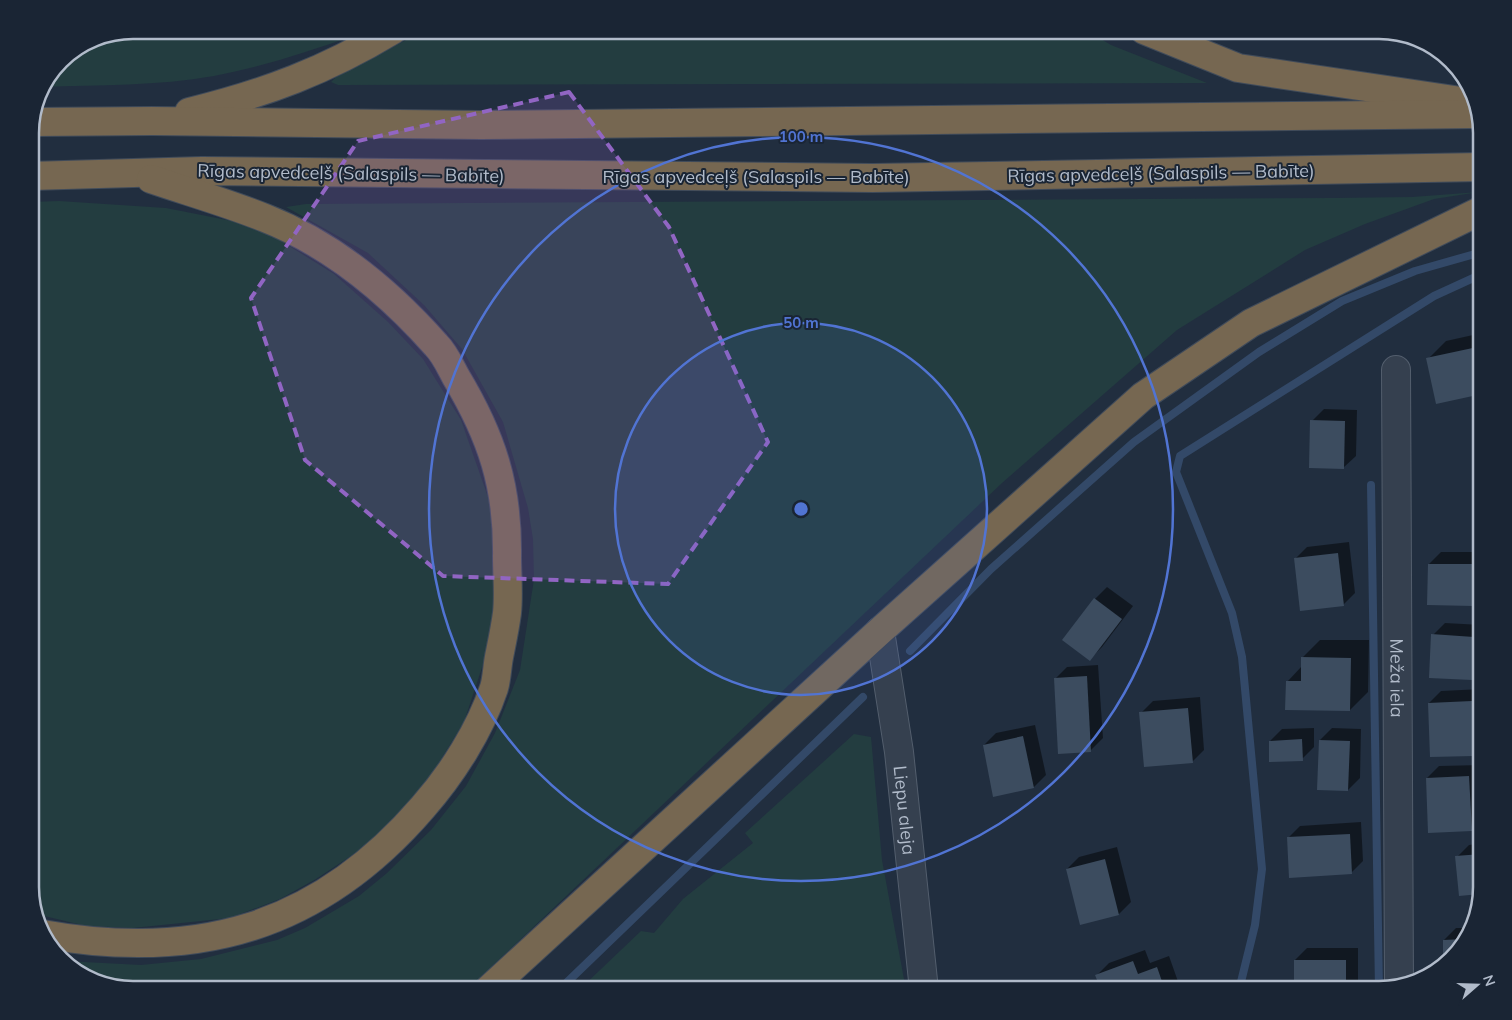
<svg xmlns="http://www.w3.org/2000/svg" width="1512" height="1020" font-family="Mulish,sans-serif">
<rect width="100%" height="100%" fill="#212e3f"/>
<g fill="#233d40">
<path d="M133,30H361L353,36C307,52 262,67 214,76C158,86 99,85 42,87L60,60L94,38Z"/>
<path d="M425,30H1086L1111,45L1207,83L338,85L331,82L336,77Z"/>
<path d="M1479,192L1434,199L1365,224L1305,250L1177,330L1002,483L467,990H133L76,972L65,961L141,965L201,959L277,940L305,928L359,896L387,873L431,830L466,786L495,733L520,670L534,579L533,539L528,508L503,422L462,349L424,305L368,253L286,207L306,204L1334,198L1412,197Z"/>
<path d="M59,201L166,208L257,226L334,274L388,322L423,359L461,420L496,520L492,637L464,722L432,774L396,817L377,835L357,852L316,879L280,899L230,918L133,928L86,926L36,914L30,893V202Z"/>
<path d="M854,734L871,737L882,860L906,990H579L641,931L654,933L683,899L753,843L745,833Z"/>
</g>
<g fill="#0007">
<path d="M1482,333V392L1428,359L1446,341Z"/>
<path d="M1324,409L1357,410L1356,456L1343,468L1312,421Z"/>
<path d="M1349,542L1355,593L1343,605L1295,559L1307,547Z"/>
<path d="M1441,552H1482V595L1472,605L1429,564Z"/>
<path d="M1107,587L1133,606L1102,647L1090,659L1064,639L1095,599Z"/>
<path d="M1445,623L1482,625V668L1471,679L1433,635Z"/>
<path d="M1320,640H1369L1368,692L1350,710L1287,682L1302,666V658Z"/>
<path d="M1098,665L1103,738L1091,750L1055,679L1067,667Z"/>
<path d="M1482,689V746L1473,754L1429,703L1441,691Z"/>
<path d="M1200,697L1204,750L1192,762L1141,713L1153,701Z"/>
<path d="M1035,725L1046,775L1034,787L994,795L984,745L996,733Z"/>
<path d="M1314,728V747L1302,759L1270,741L1282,729Z"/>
<path d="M1332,728L1361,729L1360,778L1348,790L1320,740Z"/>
<path d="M1481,765L1482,819L1471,830L1427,778L1439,766Z"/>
<path d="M1361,822L1363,861L1351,873L1288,838L1300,826Z"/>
<path d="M1482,843L1480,892L1460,894L1457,857L1469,845Z"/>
<path d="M1117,847L1131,902L1119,914L1081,924L1067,869L1079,857Z"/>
<path d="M1456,928H1470L1464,944L1444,963V940Z"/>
<path d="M1307,948H1358V983L1351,990H1295V960Z"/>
<path d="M1145,950L1150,963L1169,956L1181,990H1102L1097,975L1109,963Z"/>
</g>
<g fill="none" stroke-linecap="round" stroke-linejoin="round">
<g stroke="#334968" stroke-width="8">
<path d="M1371,485L1379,990"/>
<path d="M910,651L991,569L1134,442L1259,352L1342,301L1415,271L1482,252"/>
<path d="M559,990L863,697"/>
<path d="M1239,990L1255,925L1262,869L1242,657L1232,613L1176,472L1180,456L1434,296L1482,274"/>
</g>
</g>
<g fill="#3c4c5f">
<path d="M1482,346V394L1436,404L1426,358Z"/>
<path d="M1310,420L1345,421L1344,469L1309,468Z"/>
<path d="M1338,553L1344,606L1300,611L1294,558Z"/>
<path d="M1428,564H1473V606L1427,605Z"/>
<path d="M1094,598L1122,619L1090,661L1062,640Z"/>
<path d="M1431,634L1474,637L1472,680L1429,678Z"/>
<path d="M1301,657L1351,658L1350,711L1285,710L1286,681H1301Z"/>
<path d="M1087,676L1091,752L1058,754L1054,678Z"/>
<path d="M1472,701L1474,756L1430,757L1428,703Z"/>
<path d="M1188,708L1193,763L1144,767L1139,712Z"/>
<path d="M1023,736L1034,788L993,797L983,745Z"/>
<path d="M1302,739L1303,761L1269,762V741Z"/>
<path d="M1319,740L1350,741L1348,791L1317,790Z"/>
<path d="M1469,776L1472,831L1428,833L1426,778Z"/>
<path d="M1350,834L1352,874L1289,878L1287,837Z"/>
<path d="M1482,854L1480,894L1459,896L1455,856Z"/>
<path d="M1105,859L1119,915L1080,925L1066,869Z"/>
<path d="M1466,939L1464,944L1443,964V940Z"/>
<rect x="1294" y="960" width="52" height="30"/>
<path d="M1133,961L1138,974L1157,967L1165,990H1101L1095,975Z"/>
</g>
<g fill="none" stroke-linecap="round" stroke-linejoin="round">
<defs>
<g id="minor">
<path id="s1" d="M1396,370L1399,985"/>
<path id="s2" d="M880,631L899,752L924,990"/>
</g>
<g id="highway">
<path d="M1144,30L1238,68L1461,101"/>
<path d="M189,112C266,93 325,71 393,30"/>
<path d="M31,122L152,121L481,125L1478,114"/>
<path d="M30,176L202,171L873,178L1482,167"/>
<path d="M42,934C197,962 319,928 423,807C452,774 480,730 494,688C497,678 497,667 499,657C502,642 505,628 507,613C509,595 507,575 507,556C508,486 492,437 456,377C450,366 445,354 436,345C389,292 331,244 265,218C228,203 189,192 151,179"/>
<path d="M488,990L880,631L1143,396L1251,323L1482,210"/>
</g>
</defs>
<use href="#minor" stroke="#535e6d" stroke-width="30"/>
<use href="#highway" stroke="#404b5a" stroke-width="30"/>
<use href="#minor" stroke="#35404f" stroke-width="28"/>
<use href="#highway" stroke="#766751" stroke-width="28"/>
</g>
<path fill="#9165c3" fill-opacity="0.2" stroke="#9165c3" stroke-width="4" stroke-dasharray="10 6" stroke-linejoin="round" d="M569,92L669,227L768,442L668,584L443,576L305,460L251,298L358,141Z"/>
<circle cx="801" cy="509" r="186" fill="#5174d3" fill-opacity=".12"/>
<g fill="none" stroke="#5174d3" stroke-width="2.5">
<circle cx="801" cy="509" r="186"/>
<circle cx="801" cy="509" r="372"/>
</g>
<g text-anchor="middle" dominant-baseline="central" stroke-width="4" stroke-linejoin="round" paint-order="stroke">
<g font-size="18" fill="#b1bbca" stroke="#1a2534">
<text transform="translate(351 173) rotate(1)">Rīgas apvedceļš (Salaspils — Babīte)</text>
<text transform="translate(1161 173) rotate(-1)">Rīgas apvedceļš (Salaspils — Babīte)</text>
<text x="756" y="176">Rīgas apvedceļš (Salaspils — Babīte)</text>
<text stroke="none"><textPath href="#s1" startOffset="308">Meža iela</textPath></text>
<text stroke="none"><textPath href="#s2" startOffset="181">Liepu aleja</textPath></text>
</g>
</g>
<path d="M0 0H1512V1020H0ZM133 39H1379A94 94 0 0 1 1473 133V887A94 94 0 0 1 1379 981H133A94 94 0 0 1 39 887V133A94 94 0 0 1 133 39Z" fill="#1a2534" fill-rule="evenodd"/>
<path fill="none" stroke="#b1bbca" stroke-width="2.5" d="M133 39H1379A94 94 0 0 1 1473 133V887A94 94 0 0 1 1379 981H133A94 94 0 0 1 39 887V133A94 94 0 0 1 133 39Z"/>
<circle cx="801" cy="509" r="8" fill="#5174d3" stroke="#1a2534" stroke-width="2.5"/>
<g font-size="15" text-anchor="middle" font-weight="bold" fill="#5174d3" stroke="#1a2534" stroke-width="4" stroke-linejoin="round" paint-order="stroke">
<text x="801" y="142">100 m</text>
<text x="801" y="328">50 m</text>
</g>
<g transform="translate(1477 985) rotate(70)" stroke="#1a2534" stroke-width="4" paint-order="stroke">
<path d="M0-4L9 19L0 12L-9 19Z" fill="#b1bbca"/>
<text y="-8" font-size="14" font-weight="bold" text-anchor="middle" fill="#b1bbca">N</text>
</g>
</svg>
